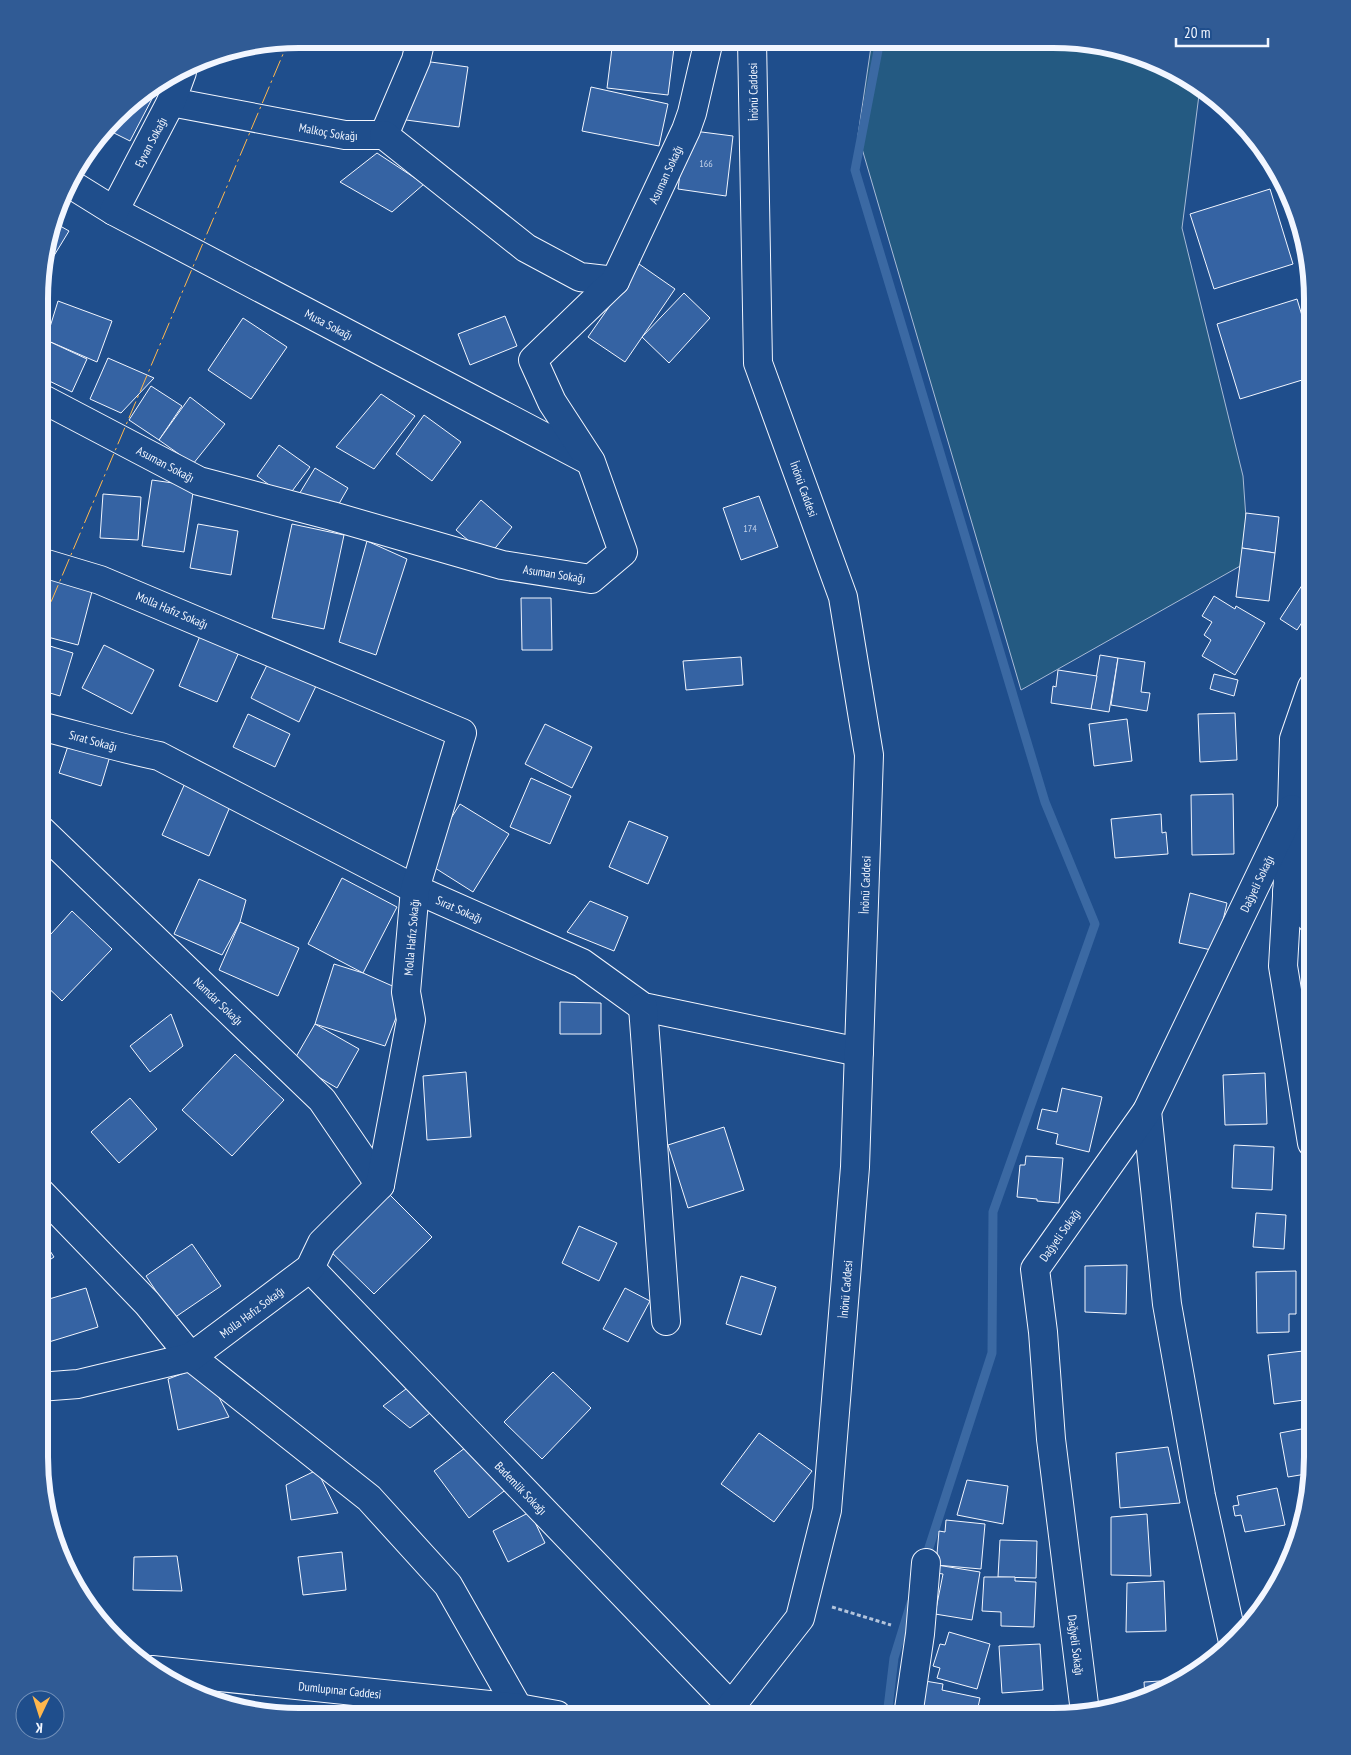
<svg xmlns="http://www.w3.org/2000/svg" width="1351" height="1755" font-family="'PT Sans Narrow',sans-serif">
<rect width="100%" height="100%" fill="#1f4e8c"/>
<path fill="#245a82" stroke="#a8bbd7" d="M872,40L1087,41L1152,58L1200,87L1182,228L1243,476L1249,561L1021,690L858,135Z"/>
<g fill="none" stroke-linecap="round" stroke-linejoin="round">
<g stroke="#3b69a3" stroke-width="9">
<path d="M880,40L855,170L1045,802L1095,924L993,1212L992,1353L925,1560"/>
<path d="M887,1716L894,1658L911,1603"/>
</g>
</g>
<g fill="#3563a3" stroke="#f2f6ff">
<path d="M613,40H675L668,95L607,88Z"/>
<path d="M416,60L468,67L459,127L391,118Z"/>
<path d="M591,87L668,104L659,146L582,131Z"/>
<path d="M145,93L153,97L130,141L106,129L128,103Z"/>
<path d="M686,130L733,136L726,196L678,189Z"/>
<path d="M377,153L424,184L392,212L340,182Z"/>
<path d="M1270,189L1293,264L1214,289L1190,214Z"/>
<path d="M55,223L69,231L41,277V264Z"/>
<path d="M639,264L675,289L625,362L588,337Z"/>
<path d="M684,293L710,318L669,363L642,337Z"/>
<path d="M1297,299L1312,349V377L1240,399L1217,324Z"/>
<path d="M58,301L112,321L97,362L46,340Z"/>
<path d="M505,316L517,346L470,365L458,334Z"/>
<path d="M243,318L287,347L251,399L208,370Z"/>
<path d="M46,340L87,359L72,392L41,377V352Z"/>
<path d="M108,358L154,378L121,413L90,399Z"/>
<path d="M151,386L182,406L159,440L129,420Z"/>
<path d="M381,394L415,416L374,469L336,447Z"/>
<path d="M190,397L225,424L193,464L159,440Z"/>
<path d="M424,415L461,442L432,481L396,454Z"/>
<path d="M279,445L310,467L287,498L257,476Z"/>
<path d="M315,468L348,488L332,516L298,496Z"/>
<path d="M152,480L194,486L184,552L142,546Z"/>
<path d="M103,494L141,497L138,540L100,538Z"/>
<path d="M759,496L778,547L741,560L723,508Z"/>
<path d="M481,500L512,527L488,557L456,530Z"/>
<path d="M1246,513L1279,517L1275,553L1242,548Z"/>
<path d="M198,524L238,531L231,575L190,568Z"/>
<path d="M292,524L344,535L324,629L272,618Z"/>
<path d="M367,541L407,559L376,655L339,642Z"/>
<path d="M1242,548L1275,553L1269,601L1236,597Z"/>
<path d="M40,571L94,584L78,645L40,635Z"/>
<path d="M1310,573L1312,574V607L1297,630L1280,619Z"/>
<path d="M1214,596L1235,609L1236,606L1265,623L1235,675L1202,656L1211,640L1204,635L1212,622L1202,616Z"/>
<path d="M521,598H551L552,650H522Z"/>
<path d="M200,636L239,652L217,702L179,686Z"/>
<path d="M40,643L73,653L60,696L40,690Z"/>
<path d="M104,645L154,670L132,714L82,688Z"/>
<path d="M1100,655L1118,658L1109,712L1091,709Z"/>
<path d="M741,657L743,685L686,690L683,661Z"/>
<path d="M1118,658L1145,662L1141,692L1150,693L1147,711L1111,705Z"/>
<path d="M268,663L316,686L299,722L251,698Z"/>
<path d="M1058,670L1097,676L1091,709L1051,703L1053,686L1056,687Z"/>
<path d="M1214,674L1238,680L1234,696L1210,689Z"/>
<path d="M1235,713L1237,760L1200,762L1198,714Z"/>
<path d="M248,714L290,734L275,767L233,747Z"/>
<path d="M1127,719L1132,761L1094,766L1089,724Z"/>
<path d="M545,724L592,747L572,788L525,764Z"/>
<path d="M72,734L113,746L101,786L59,773Z"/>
<path d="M531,778L571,796L550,844L510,827Z"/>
<path d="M186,781L232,802L209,856L162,835Z"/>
<path d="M1233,794L1234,854L1192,855L1191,795Z"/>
<path d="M460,804L509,834L473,892L424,861Z"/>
<path d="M1161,814L1162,833L1166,832L1168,854L1115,858L1111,819Z"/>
<path d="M629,821L668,837L648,884L609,867Z"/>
<path d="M342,878L397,907L363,973L308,944Z"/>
<path d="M199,879L246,900L240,922L222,955L174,934Z"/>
<path d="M1190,893L1227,903L1216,951L1179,943Z"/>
<path d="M590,901L628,917L614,951L567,932Z"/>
<path d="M72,911L112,949L62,1001L40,980V946Z"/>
<path d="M240,922L299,948L278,996L219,970Z"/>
<path d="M334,964L363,973L406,992L385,1046L315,1024Z"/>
<path d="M560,1002L601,1003V1034H560Z"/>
<path d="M171,1014L183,1046L150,1072L130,1046Z"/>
<path d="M315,1024L359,1049L337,1088L293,1062Z"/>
<path d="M235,1054L284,1100L232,1156L182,1110Z"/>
<path d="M466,1072L471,1137L427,1140L423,1076Z"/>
<path d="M1265,1073L1267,1124L1225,1125L1223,1075Z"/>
<path d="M1062,1088L1102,1097L1089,1152L1056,1144L1058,1134L1037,1129L1042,1109L1057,1112Z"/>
<path d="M130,1098L157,1129L119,1163L91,1132Z"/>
<path d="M724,1127L744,1190L688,1208L668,1145Z"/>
<path d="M1234,1145L1274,1147L1272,1190L1232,1188Z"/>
<path d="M1026,1156L1063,1158L1059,1203L1037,1201V1199L1017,1197L1020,1165H1025Z"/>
<path d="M380,1185L432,1237L374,1294L322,1243Z"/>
<path d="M1256,1213L1286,1215L1284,1249L1253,1247Z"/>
<path d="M579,1226L617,1243L599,1281L562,1263Z"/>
<path d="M39,1234L54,1257L39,1267Z"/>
<path d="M192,1244L221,1286L174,1318L146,1276Z"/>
<path d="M1127,1265L1126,1314L1085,1312V1266Z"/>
<path d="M1296,1271V1314H1289V1332L1257,1333L1256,1272Z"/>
<path d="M741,1276L776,1287L761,1335L726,1324Z"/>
<path d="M86,1288L98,1327L39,1345V1302Z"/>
<path d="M625,1288L650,1301L628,1342L603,1329Z"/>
<path d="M1312,1350V1399L1274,1404L1268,1355Z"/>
<path d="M203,1366L229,1417L178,1430L168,1379Z"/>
<path d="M553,1372L591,1408L542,1459L504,1422Z"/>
<path d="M410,1386L430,1413L410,1428L383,1406Z"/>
<path d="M1312,1427V1473L1288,1477L1280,1433Z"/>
<path d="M759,1433L812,1471L774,1522L721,1484Z"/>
<path d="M473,1442L508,1488L469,1518L434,1471Z"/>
<path d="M1168,1447L1180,1503L1120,1508L1116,1453Z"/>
<path d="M317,1470L338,1513L291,1520L286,1485Z"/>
<path d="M1311,1475L1305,1508L1301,1477Z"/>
<path d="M967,1480L1008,1486L1003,1524L957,1515Z"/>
<path d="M1277,1488L1285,1525L1245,1532L1241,1515L1235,1516L1233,1506L1239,1505L1237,1496Z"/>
<path d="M530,1512L545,1543L508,1562L493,1531Z"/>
<path d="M1147,1514L1151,1576L1111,1575V1517Z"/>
<path d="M946,1520L985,1524L981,1569L936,1565L939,1531L945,1532Z"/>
<path d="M1295,1529H1301L1296,1545Z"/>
<path d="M1000,1540L1037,1541L1036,1578L998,1577Z"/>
<path d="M342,1552L346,1590L303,1595L298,1557Z"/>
<path d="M177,1556L182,1591L133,1590L134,1557Z"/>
<path d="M937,1565L980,1572L972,1620L935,1614L943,1574L936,1573Z"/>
<path d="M984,1577H1015V1581L1036,1582L1034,1627L1001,1626V1612L982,1611Z"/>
<path d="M1164,1581L1166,1631L1126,1632L1127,1583Z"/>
<path d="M949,1632L990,1644L977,1689L937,1678L940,1668L933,1666L940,1644L945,1645Z"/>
<path d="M1040,1644L1043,1690L1002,1693L999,1646Z"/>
<path d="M925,1681L943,1684L942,1690L980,1698L976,1716H924L925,1710L920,1709Z"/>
<path d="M1160,1681L1161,1692L1145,1698L1144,1682Z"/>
</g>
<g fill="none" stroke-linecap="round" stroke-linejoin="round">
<defs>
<g id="minor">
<path id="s1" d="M171,102L345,135H384L416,60L421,39"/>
<path d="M384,135L526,248L580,277L615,281"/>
<path id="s2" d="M69,183L114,211L590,461"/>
<path id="s3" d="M114,211L171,102L182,72"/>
<path id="s4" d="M41,398L199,481L332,516L502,565L591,579L623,552L591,462L552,402L533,360L615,281L686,130L692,113L709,40"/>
<path id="s5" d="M40,726C80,736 119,748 159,756L415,889L582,963L643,1007L859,1052"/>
<path id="s6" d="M40,829L322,1100L380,1185"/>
<path d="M1287,892L1312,920"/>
<path d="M643,1007L666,1321"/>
<path d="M1147,1111L1167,1304L1201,1496L1233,1642"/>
<path d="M1312,1143L1283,966L1292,809L1294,739L1312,687"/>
<path d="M39,1191L147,1303L191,1357L369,1498L448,1585L518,1708"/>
<path id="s7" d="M310,1268L732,1707"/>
<path id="s8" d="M39,1387L78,1384L191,1357L310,1268L322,1243L380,1185L411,1020L406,992L415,889L462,733L100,580L40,562"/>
<path id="s9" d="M1085,1712L1051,1439L1043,1332L1035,1269L1147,1111L1292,809"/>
<path d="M908,1716L920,1634L926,1563"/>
</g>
<g id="tertiary">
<path id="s10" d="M724,1715L800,1618L827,1510L855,1167L869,755L843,597L758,363L752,40"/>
</g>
<g id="secondary">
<path id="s11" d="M152,1670L518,1708L557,1715"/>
</g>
</defs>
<use href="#minor" stroke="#f2f6ff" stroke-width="30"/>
<use href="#tertiary" stroke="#f2f6ff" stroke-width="30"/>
<use href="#secondary" stroke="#f2f6ff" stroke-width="30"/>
<path stroke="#b3c4dc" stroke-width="3" stroke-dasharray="4 2.5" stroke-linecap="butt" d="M832,1607L891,1625"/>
<use href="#minor" stroke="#1f4e8c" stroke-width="28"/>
<use href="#tertiary" stroke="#1f4e8c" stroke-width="28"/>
<use href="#secondary" stroke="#1f4e8c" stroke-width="28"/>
<path stroke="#ffb74d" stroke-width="1" stroke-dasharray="18 4 2.5 4" stroke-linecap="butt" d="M40,628L289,40"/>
</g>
<g text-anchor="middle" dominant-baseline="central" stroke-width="4" stroke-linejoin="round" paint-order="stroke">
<g font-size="10" fill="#c3d1e8">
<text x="706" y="163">166</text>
<text x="750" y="528">174</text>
</g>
<g font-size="12" fill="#f2f6ff" stroke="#1f4e8c">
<text transform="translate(753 92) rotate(-91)">İnönü Caddesi</text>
<text stroke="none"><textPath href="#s1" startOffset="160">Malkoç Sokağı</textPath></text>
<text stroke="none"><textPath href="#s3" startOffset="78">Eyvan Sokağı</textPath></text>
<text stroke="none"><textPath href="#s4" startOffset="1070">Asuman Sokağı</textPath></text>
<text stroke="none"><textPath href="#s2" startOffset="296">Musa Sokağı</textPath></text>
<text stroke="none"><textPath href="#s4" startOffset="141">Asuman Sokağı</textPath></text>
<text transform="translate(804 489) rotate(70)">İnönü Caddesi</text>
<text stroke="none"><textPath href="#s4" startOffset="546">Asuman Sokağı</textPath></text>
<text transform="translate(172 610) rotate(23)">Molla Hafız Sokağı</text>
<text stroke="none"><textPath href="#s5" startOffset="55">Sırat Sokağı</textPath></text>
<text stroke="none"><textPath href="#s9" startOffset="892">Dağyeli Sokağı</textPath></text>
<text stroke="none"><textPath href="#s10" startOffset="861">İnönü Caddesi</textPath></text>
<text stroke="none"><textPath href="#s5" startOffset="460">Sırat Sokağı</textPath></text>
<text stroke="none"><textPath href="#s8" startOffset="665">Molla Hafız Sokağı</textPath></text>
<text stroke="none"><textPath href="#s6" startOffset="248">Namdar Sokağı</textPath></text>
<text stroke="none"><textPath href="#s9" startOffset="488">Dağyeli Sokağı</textPath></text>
<text stroke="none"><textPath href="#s10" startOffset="456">İnönü Caddesi</textPath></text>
<text stroke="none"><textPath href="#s8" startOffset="231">Molla Hafız Sokağı</textPath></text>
<text stroke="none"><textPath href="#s7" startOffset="305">Bademlik Sokağı</textPath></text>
<text transform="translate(1076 1645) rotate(83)">Dağyeli Sokağı</text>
<text stroke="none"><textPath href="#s11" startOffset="189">Dumlupınar Caddesi</textPath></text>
</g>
</g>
<path d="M0 0H1351V1755H0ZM299 48H1053A251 251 0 0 1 1304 299V1457A251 251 0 0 1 1053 1708H299A251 251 0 0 1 48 1457V299A251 251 0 0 1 299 48Z" fill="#305b95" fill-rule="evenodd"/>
<path fill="none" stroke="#f2f6ff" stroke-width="6" d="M299 48H1053A251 251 0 0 1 1304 299V1457A251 251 0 0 1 1053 1708H299A251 251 0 0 1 48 1457V299A251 251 0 0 1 299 48Z"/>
<g transform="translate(40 1715) rotate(184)"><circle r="24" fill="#1f4e8c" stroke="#7391ba"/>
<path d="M0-4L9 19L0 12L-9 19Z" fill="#ffb74d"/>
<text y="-8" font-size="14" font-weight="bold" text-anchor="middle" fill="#f2f6ff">K</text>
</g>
<path d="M1176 38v8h92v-8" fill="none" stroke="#f2f6ff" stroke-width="2.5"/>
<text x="1184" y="38" font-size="15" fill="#f2f6ff" stroke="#1f4e8c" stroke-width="4" paint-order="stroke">20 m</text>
</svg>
